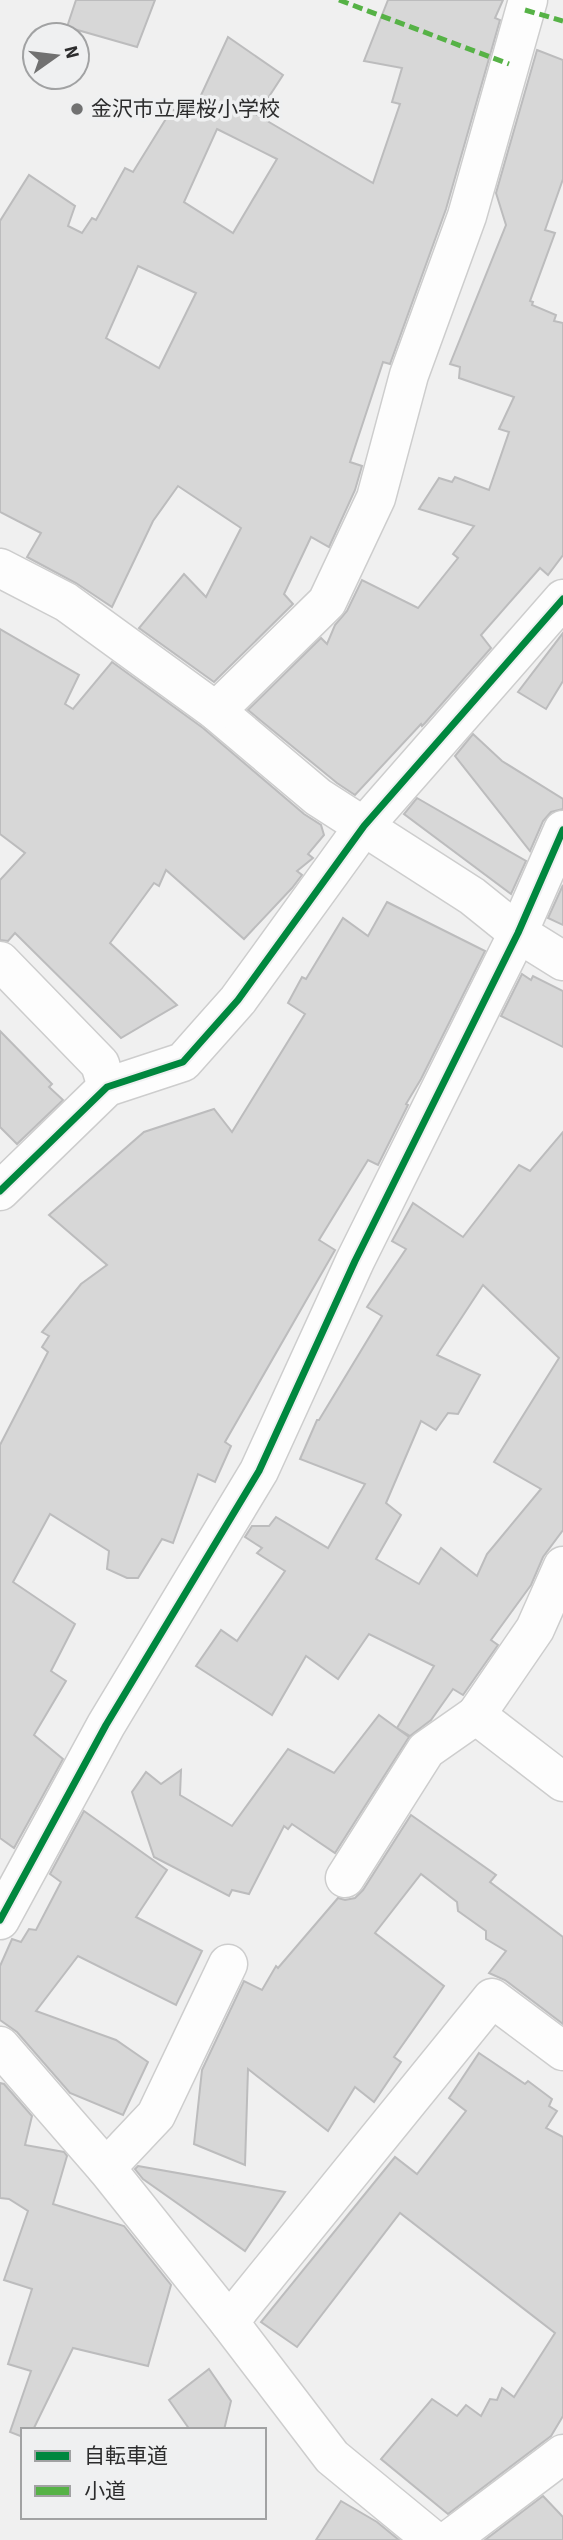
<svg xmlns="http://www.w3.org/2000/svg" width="563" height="2540" font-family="'Source Sans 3','Noto Sans JP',sans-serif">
<rect width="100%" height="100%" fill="#f0f0f0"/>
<g fill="#d7d7d7" stroke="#bcbcbd" stroke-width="2" fill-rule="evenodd">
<path d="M76,0H155L137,47L67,27Z"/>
<path d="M388,0H503L495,18L500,20L446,209L390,364L383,362L350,462L362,466L355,490L329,547L311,537L284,594L293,604L214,682L139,628L184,574L206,597L241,528L178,486L153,521L112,607L76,583L27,557L41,533L0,512V221L29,175L75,206L68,226L82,233L92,218L96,220L125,168L133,172L172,109L190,119L228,37L283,75L257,115L373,183L400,104L392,102L402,68L364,61ZM217,129L277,159L233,233L184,202ZM138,266L196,293L159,368L106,338Z"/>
<path d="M537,50L563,60V179L545,230L555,233L530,301L533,302L532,305L556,315L554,321L563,323V555L548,575L540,568L481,635L491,648L425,723L422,726L421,724L355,795L337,783L248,710L321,638L327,644L335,625L347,611L362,580L418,608L458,558L453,554L474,526L419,509L439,478L452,482L455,477L489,490L509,432L499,429L514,397L459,378L460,367L450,364L506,225L496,193Z"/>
<path d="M0,629L79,675L65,704L73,709L112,662L203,728L304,814L321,825L324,835L308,854L313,858L297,871L302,875L292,888L244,939L166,870L159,886L154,883L110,943L177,1005L121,1038L15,933L8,941L0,940V880L25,853L0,834Z"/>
<path d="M563,633V681L546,709L518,692Z"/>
<path d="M473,734L502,761L563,799V809L551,812L543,821L530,851L455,756Z"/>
<path d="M417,798L526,861L511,894L404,814Z"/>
<path d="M563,885V925L548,918Z"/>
<path d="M387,902L485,951L421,1079L406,1104L408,1105L378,1165L368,1160L319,1240L335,1250L225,1442L231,1446L215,1482L198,1474L173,1543L162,1539L138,1578H127L107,1569L109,1551L50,1514L13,1582L75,1624L51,1671L66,1681L34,1735L63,1759L14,1848L0,1838V1445L48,1352L42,1347L49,1336L42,1332L81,1284L107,1265L49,1215L144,1132L214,1109L232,1132L305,1014L288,1003L302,977L306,979L343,918L368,936Z"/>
<path d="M522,974L531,980L533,976L563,991V1047L501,1016Z"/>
<path d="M0,1031L52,1084L49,1087L63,1100L17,1144L0,1127Z"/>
<path d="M563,1132V1530L543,1557L531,1585L491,1640L498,1645L463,1695L453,1689L431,1720L410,1736L397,1728L434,1666L369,1634L338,1679L306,1656L272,1715L196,1666L221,1630L237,1641L285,1571L257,1553L262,1548L245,1537L252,1526H269L276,1517L328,1548L365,1484L300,1459L317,1420H319L382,1316L367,1307L406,1249L392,1241L413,1203L463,1237L519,1165L530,1171ZM483,1285L559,1358L494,1462L541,1489L487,1554L477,1576L441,1548L419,1584L376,1559L401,1515L386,1503L421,1421L436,1430L448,1413L458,1414L480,1375L437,1355Z"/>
<path d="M379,1715L409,1737L335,1853L292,1824L288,1829L284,1826L249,1894L232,1890L229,1896L154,1857L132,1792L146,1772L161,1784L181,1770L180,1795L232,1826L288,1749L334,1773Z"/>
<path d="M84,1811L167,1870L136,1917L202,1951L176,2005L78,1956L36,2011L116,2040L148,2062L123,2115L70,2093L17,2032L0,2020V1966L12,1939L21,1942L29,1929L36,1930L61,1882L50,1874Z"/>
<path d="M411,1815L496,1875L490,1882L563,1937V2024L505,1980L489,1973L506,1951L486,1939V1931L458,1911L457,1902L421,1874L375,1933L444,1986L394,2057L401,2062L374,2102L355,2087L328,2131L248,2069L245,2165L194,2144L202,2070L244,1981L262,1990L276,1966L278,1968L338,1898L345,1900L355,1898L363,1890Z"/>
<path d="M479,2053L525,2084L528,2081L552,2099L549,2106L557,2111L546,2128L563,2137V2416L551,2436L448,2514L381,2459L432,2399L457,2416L466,2405L481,2416L490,2399L497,2400L502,2388L514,2397L555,2333L400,2213L297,2347L261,2322L395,2157L417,2174L466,2111L449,2098Z"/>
<path d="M0,2083L4,2084L32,2116L25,2145L64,2152L67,2156L53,2204L124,2226L171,2285L148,2366L73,2348L33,2430H23V2437L10,2432L31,2371L8,2364L32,2289L4,2280L28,2211L9,2199L0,2198Z"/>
<path d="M138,2166L285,2192L245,2251L143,2179L135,2169Z"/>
<path d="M209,2369L231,2401L224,2430H190L169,2400Z"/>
<path d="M543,2496L563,2517V2540H485Z"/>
<path d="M341,2501L377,2522L399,2540H316Z"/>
</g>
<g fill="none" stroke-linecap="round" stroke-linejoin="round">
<defs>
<g id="street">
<path d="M0,568L66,602L216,711L318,797L472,896L518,933L563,961"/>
<path d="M216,711L327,602L376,498L409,375L467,216L528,0"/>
<path d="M0,961L100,1064L107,1087"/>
<path d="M0,1191L107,1087L183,1062L238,1000L364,826L563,599"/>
<path d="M476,1715L535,1629L563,1566"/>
<path d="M345,1878L426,1750L476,1715L563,1782"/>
<path d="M0,1920L106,1725L259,1471L355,1261L518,933L563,830"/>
<path d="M0,2046L106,2168L229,2322L332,2457L433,2540"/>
<path d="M106,2168L156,2115L228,1964"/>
<path d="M229,2322L492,1998L563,2051"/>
<path d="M449,2540L563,2454"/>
</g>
</defs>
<use href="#street" stroke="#cdcdcd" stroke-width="41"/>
<use href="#street" stroke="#fdfdfd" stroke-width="38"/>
<g stroke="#56b246" stroke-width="5" stroke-dasharray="10 5" stroke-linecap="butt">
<path d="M339,0L509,64"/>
<path d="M525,10L563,21"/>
</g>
<defs>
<g id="cycleway">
<path d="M0,1191L107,1087L183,1062L238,1000L364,826L563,599"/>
<path d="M0,1920L106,1725L259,1471L355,1261L518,933L563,830"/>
</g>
</defs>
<use href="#cycleway" stroke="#eff0f1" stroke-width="11"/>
<use href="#cycleway" stroke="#00873e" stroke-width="7"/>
</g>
<circle fill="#717171" stroke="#eff0f1" stroke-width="2.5" cx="77" cy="109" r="7"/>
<g text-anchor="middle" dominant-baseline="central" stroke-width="7" stroke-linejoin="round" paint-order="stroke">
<g font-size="21" fill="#2c2c2d" stroke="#eff0f1" text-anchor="start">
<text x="91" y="109">金沢市立犀桜小学校</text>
</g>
</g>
<rect x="21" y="2428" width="245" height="91" fill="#eff0f1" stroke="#a1a2a3" stroke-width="2"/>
<rect x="35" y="2451" width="35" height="10" fill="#00873e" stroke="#a1a2a3" stroke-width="2"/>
<text x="84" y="2463" font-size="21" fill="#2c2c2d">自転車道</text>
<rect x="35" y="2486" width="35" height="10" fill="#56b246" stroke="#a1a2a3" stroke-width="2"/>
<text x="84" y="2498" font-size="21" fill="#2c2c2d">小道</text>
<g transform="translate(56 56) rotate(76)"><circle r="33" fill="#eff0f1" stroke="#a1a2a3" stroke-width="2"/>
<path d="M0-5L12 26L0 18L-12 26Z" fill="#717171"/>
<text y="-10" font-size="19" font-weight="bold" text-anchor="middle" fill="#2c2c2d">N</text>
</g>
</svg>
